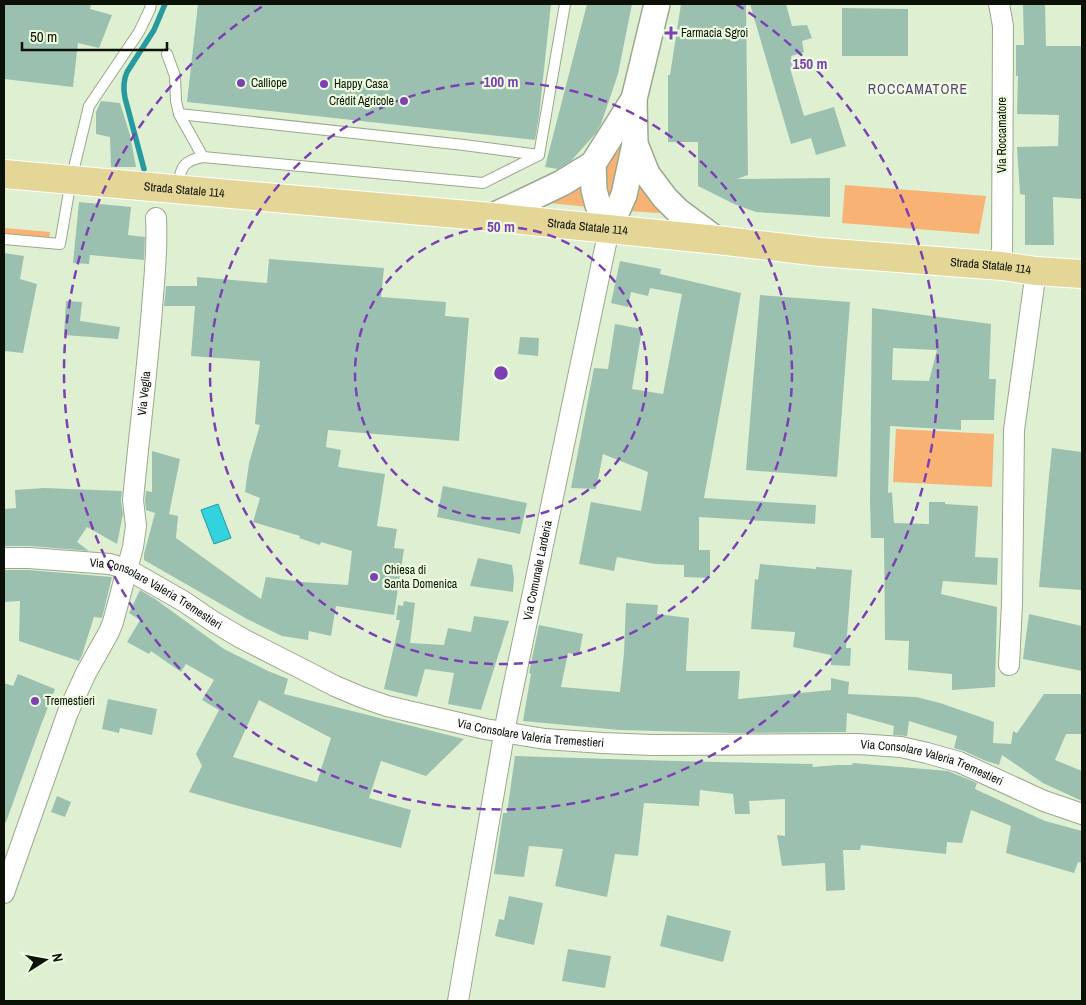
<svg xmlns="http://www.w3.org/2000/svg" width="1086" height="1005" font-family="'Archivo Narrow',sans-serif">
<rect width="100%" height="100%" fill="#def0d1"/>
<g fill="#f8b273">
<path d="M624,136L620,174L612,202L602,189L601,174Z"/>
<path d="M581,177L588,207L549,203L547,202Z"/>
<path d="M634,179L661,208V212L658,213L628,211Z"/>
<path d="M845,185L986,196L979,234L842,223Z"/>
<path d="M4,228L50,232L49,241L4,236Z"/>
<path d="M896,429L994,434L992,487L893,482Z"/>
</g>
<path fill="#31d4de" stroke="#269a9e" d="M218,504L231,538L214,544L201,510Z"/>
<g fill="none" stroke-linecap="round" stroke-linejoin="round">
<path stroke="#269a9e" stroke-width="5.5" d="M144,169L125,98C123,88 123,81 127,72L154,30L165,4"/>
</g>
<g fill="#9cc0b0" fill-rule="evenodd">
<path d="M4,4H91L90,9L112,15L99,48L78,43L73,87L4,79Z"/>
<path d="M198,4H551L539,116L535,140L187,102Z"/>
<path d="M587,4H632L618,74L601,124L596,133L571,161L558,169L545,167Z"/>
<path d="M681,4H746L748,175L737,179L830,178V217L756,212L734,204L698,186V142H668V75H670Z"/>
<path d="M750,4H786L792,26L807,25L812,38L802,41L804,52L791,56L793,68H790L804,116L834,107L846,146L816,155L811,138L791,144Z"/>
<path d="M1023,4H1045L1046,46H1082V199L1053,197L1054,245H1025V195L1020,194L1017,147L1058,146L1059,115L1017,114L1018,76H1016V45H1024Z"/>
<path d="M842,8L908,9V56H842Z"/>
<path d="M101,101L120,103L130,135L136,167H111L110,137L96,134V112Z"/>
<path d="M79,202L131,207L128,235L145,237L144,260L90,255L89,264L73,263Z"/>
<path d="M4,253L24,256L20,279L37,284L23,353L4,351Z"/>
<path d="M269,259L384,268L381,297L446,302L445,316L469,318L459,441L328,430L326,447L341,450L338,467L385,474L377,526L397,529L394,548L404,549L394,615L336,606L331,636L309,631L308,640L282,636L247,619L144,560V554L155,513L146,510L145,500L146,491L152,492V451L180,459L169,514L178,516L176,538L261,599L266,577L302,582L348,585L352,551L321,542L320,545L299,538L300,536L253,522L260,498L245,492L249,463L260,425L255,424L260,361L191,356L195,306H164L166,286H197V277L267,283Z"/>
<path d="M620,261L661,269L660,274L741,293L704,498L816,505L815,524L699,517V550H710V578L684,577V565L655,564L617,557L614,571L579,564L591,502L641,511L648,472L603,454L596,489L571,488L594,368L608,369L615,324L642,329L632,389L663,394L682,294L650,288L648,296L631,292L628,307L611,303Z"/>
<path d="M760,295L850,302L837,477L746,470Z"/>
<path d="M66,301L82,302L80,321L120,327L118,339L64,335Z"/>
<path d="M872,308L991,324L989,379H996L994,420H961V430L890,426L888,493L892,492L894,523L929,524V502H945V504L978,506L975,557L998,558L997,585L943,581L941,594L997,607L995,687L952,690V674L908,670L909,641L885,640L884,538H871L870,500ZM893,348L937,350L929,381L892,380Z"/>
<path d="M520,337L539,338L538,356L518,354Z"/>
<path d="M1052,448L1082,452V590L1039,587L1049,476Z"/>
<path d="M443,486L527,503L520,534L437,517Z"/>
<path d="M44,488L122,491L121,501L123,514L117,544L87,527L77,542L89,551L30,546H4V509L16,508L15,490Z"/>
<path d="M478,558L512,565L514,578L513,592L470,586Z"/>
<path d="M760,564L816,569V567L852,570L846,648H851L850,666L831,665V655L793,647L795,632L751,629L755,579L758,580Z"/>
<path d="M4,570H29L112,577L102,618L94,617L82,655L79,661L19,641L20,601L4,602Z"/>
<path d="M140,590L155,599L224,649L268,671L288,679L284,694L464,739L426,776L381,761L369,798L411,810L401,848L246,808L189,792L202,766L196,754L219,710L202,700L214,680L186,664L181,672L151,651L149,654L127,642L140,620L129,613ZM259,700L331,738L317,782L233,757Z"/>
<path d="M404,601L415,603L410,643L444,645L448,628L471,632L474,616L509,621L481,710L448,704L454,673L425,669L417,697L384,689L400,620H396L398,605L403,606Z"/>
<path d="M626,603L658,605L657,614L689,618L686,671H740L738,699L831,690V678L849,682L848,694L916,697L940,703L989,720L994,722L993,743L1011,744L1013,731L1017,733L1044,694H1082V734H1066L1055,760L1082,771V801L1043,783L1002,755L999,765L986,761L964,751L954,748L957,736L909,721L907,736L893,735L894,726L847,713L846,732L732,733L619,730L523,721L531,674L529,673L539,625L583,634L579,655L568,653L561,687L620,692L624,653Z"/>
<path d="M1029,614L1082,626V671L1023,659Z"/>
<path d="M18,674L55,689L41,725L6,822H4V683L13,686Z"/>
<path d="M108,699L157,709L152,735L120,728L119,733L102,729Z"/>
<path d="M515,756L675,761L813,764L812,767L838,765H852L853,763L948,771L977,783L975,789L1045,821L1082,831V863L1078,862L1074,873L1006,853L1011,826L971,810L962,843L947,842L946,854L861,845L860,850H843L845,890L826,891L825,863L782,866L777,835L785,836V799L749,801L750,814H735L733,794L700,790L699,806L644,803L638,856L615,854L607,897L555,886L563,849L529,846L524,877L494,874L503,813H507Z"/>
<path d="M57,796L71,802L65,817L51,812Z"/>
<path d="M509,896L543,903L534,945L495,936L499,919L504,920Z"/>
<path d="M667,915L731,931L723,962L660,946Z"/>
<path d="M568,949L611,956L605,988L562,981Z"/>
</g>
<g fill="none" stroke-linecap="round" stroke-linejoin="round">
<defs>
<g id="service">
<path d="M167,54L175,76L176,101L179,114L464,145L539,155"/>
<path d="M179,114L203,157"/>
<path d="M177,188C181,169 181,161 203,157L483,183L539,155L565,4"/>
<path d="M4,239L60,244L71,180L89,106L139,32L150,9L151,4"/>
</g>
<g id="minor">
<path d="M999,4L1003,26L1002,266"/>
<path id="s1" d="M4,558H29L110,564L127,569L183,601L214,622L243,639L304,670L335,686L361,697L387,706L408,711L485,729L545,739L603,743L652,745L858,744L901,747L927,753L959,762L1044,801L1082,814"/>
<path d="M1009,665L1012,604L1014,430L1036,271"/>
<path id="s2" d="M4,893L68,712L86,673L109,632L113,622L133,547L136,526L133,500C139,436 147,373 152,309C154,279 158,248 156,218"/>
<path id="s3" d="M458,1001L507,717L609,229"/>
</g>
<g id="tertiary">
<path d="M657,4L634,99L635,144L647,174L665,198L678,211L717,240"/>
<path d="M593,164L594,190L598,205L609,229"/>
<path d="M491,217L562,183L593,164L634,99"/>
<path d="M609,229L624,195L635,144"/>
</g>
<g id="primary">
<path id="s4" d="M4,174L491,217L717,240L820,252L1002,266L1036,271L1082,274"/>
</g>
</defs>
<use href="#service" stroke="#99a98c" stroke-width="12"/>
<use href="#minor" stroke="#99a98c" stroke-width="22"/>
<use href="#tertiary" stroke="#99a98c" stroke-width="28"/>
<use href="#primary" stroke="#fff" stroke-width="30"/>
<use href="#service" stroke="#fff" stroke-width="10"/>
<use href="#minor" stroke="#fff" stroke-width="20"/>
<use href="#tertiary" stroke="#fff" stroke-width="25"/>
<use href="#primary" stroke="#e4d696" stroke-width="28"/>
</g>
<g fill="none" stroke="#7d3fb4" stroke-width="2.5" stroke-dasharray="9 6">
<circle cx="501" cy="373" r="146"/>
<circle cx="501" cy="373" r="291"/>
<path d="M736 4A437 437 0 1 1 266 4"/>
</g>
<g fill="#7d3fb4" stroke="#ebfdde" stroke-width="2">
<path d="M668.5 25.5h5v5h5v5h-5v5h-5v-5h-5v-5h5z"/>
<circle cx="241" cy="83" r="5"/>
<circle cx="324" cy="84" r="5"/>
<circle cx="404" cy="101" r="5"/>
<circle cx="374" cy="577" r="5"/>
<circle cx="35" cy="701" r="5"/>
</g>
<g text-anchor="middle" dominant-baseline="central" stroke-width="4.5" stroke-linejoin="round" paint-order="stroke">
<g font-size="12" fill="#0c1107" stroke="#ebfdde" text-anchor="start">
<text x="681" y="33">Farmacia Sgroi</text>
<text x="251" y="83">Calliope</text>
<text x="334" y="84">Happy Casa</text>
<text x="394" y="101" text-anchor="end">Crédit Agricole</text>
<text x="384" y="570">Chiesa di<tspan x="384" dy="14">Santa Domenica</tspan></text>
<text x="45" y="701">Tremestieri</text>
</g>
<g font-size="12" fill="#0c1107" stroke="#ebfdde">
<text transform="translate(1002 135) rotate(-90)">Via Roccamatore</text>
<text stroke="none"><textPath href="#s4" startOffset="181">Strada Statale 114</textPath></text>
<text stroke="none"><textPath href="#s4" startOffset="586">Strada Statale 114</textPath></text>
<text stroke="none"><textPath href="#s4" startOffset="991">Strada Statale 114</textPath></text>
<text stroke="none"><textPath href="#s2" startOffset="525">Via Veglia</textPath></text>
<text stroke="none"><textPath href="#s3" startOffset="438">Via Comunale Larderia</textPath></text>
<text stroke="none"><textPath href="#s1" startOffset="160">Via Consolare Valeria Tremestieri</textPath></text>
<text stroke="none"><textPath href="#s1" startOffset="565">Via Consolare Valeria Tremestieri</textPath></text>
<text stroke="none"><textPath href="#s1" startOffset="970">Via Consolare Valeria Tremestieri</textPath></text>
</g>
<g font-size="14" letter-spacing="1" fill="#5c3f7a" stroke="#ebfdde">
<text x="918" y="89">ROCCAMATORE</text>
</g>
</g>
<circle cx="501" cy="373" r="8" fill="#7d3fb4" stroke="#ebfdde" stroke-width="2.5"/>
<g font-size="15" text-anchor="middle" font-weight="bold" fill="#7d3fb4" stroke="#ebfdde" stroke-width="4.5" stroke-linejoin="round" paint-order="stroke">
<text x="810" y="69">150 m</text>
<text x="501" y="87">100 m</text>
<text x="501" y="232">50 m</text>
</g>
<rect width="1086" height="1005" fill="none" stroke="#0c1107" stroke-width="10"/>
<g transform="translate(45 960) rotate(79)" stroke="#ebfdde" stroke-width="4" paint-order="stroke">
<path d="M0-4L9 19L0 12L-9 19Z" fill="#0c1107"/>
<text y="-8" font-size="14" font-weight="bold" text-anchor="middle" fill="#0c1107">N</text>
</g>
<path d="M22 42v8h145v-8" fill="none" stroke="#0c1107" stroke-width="2.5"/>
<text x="30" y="42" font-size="15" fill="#0c1107" stroke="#ebfdde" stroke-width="4" paint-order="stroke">50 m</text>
</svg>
